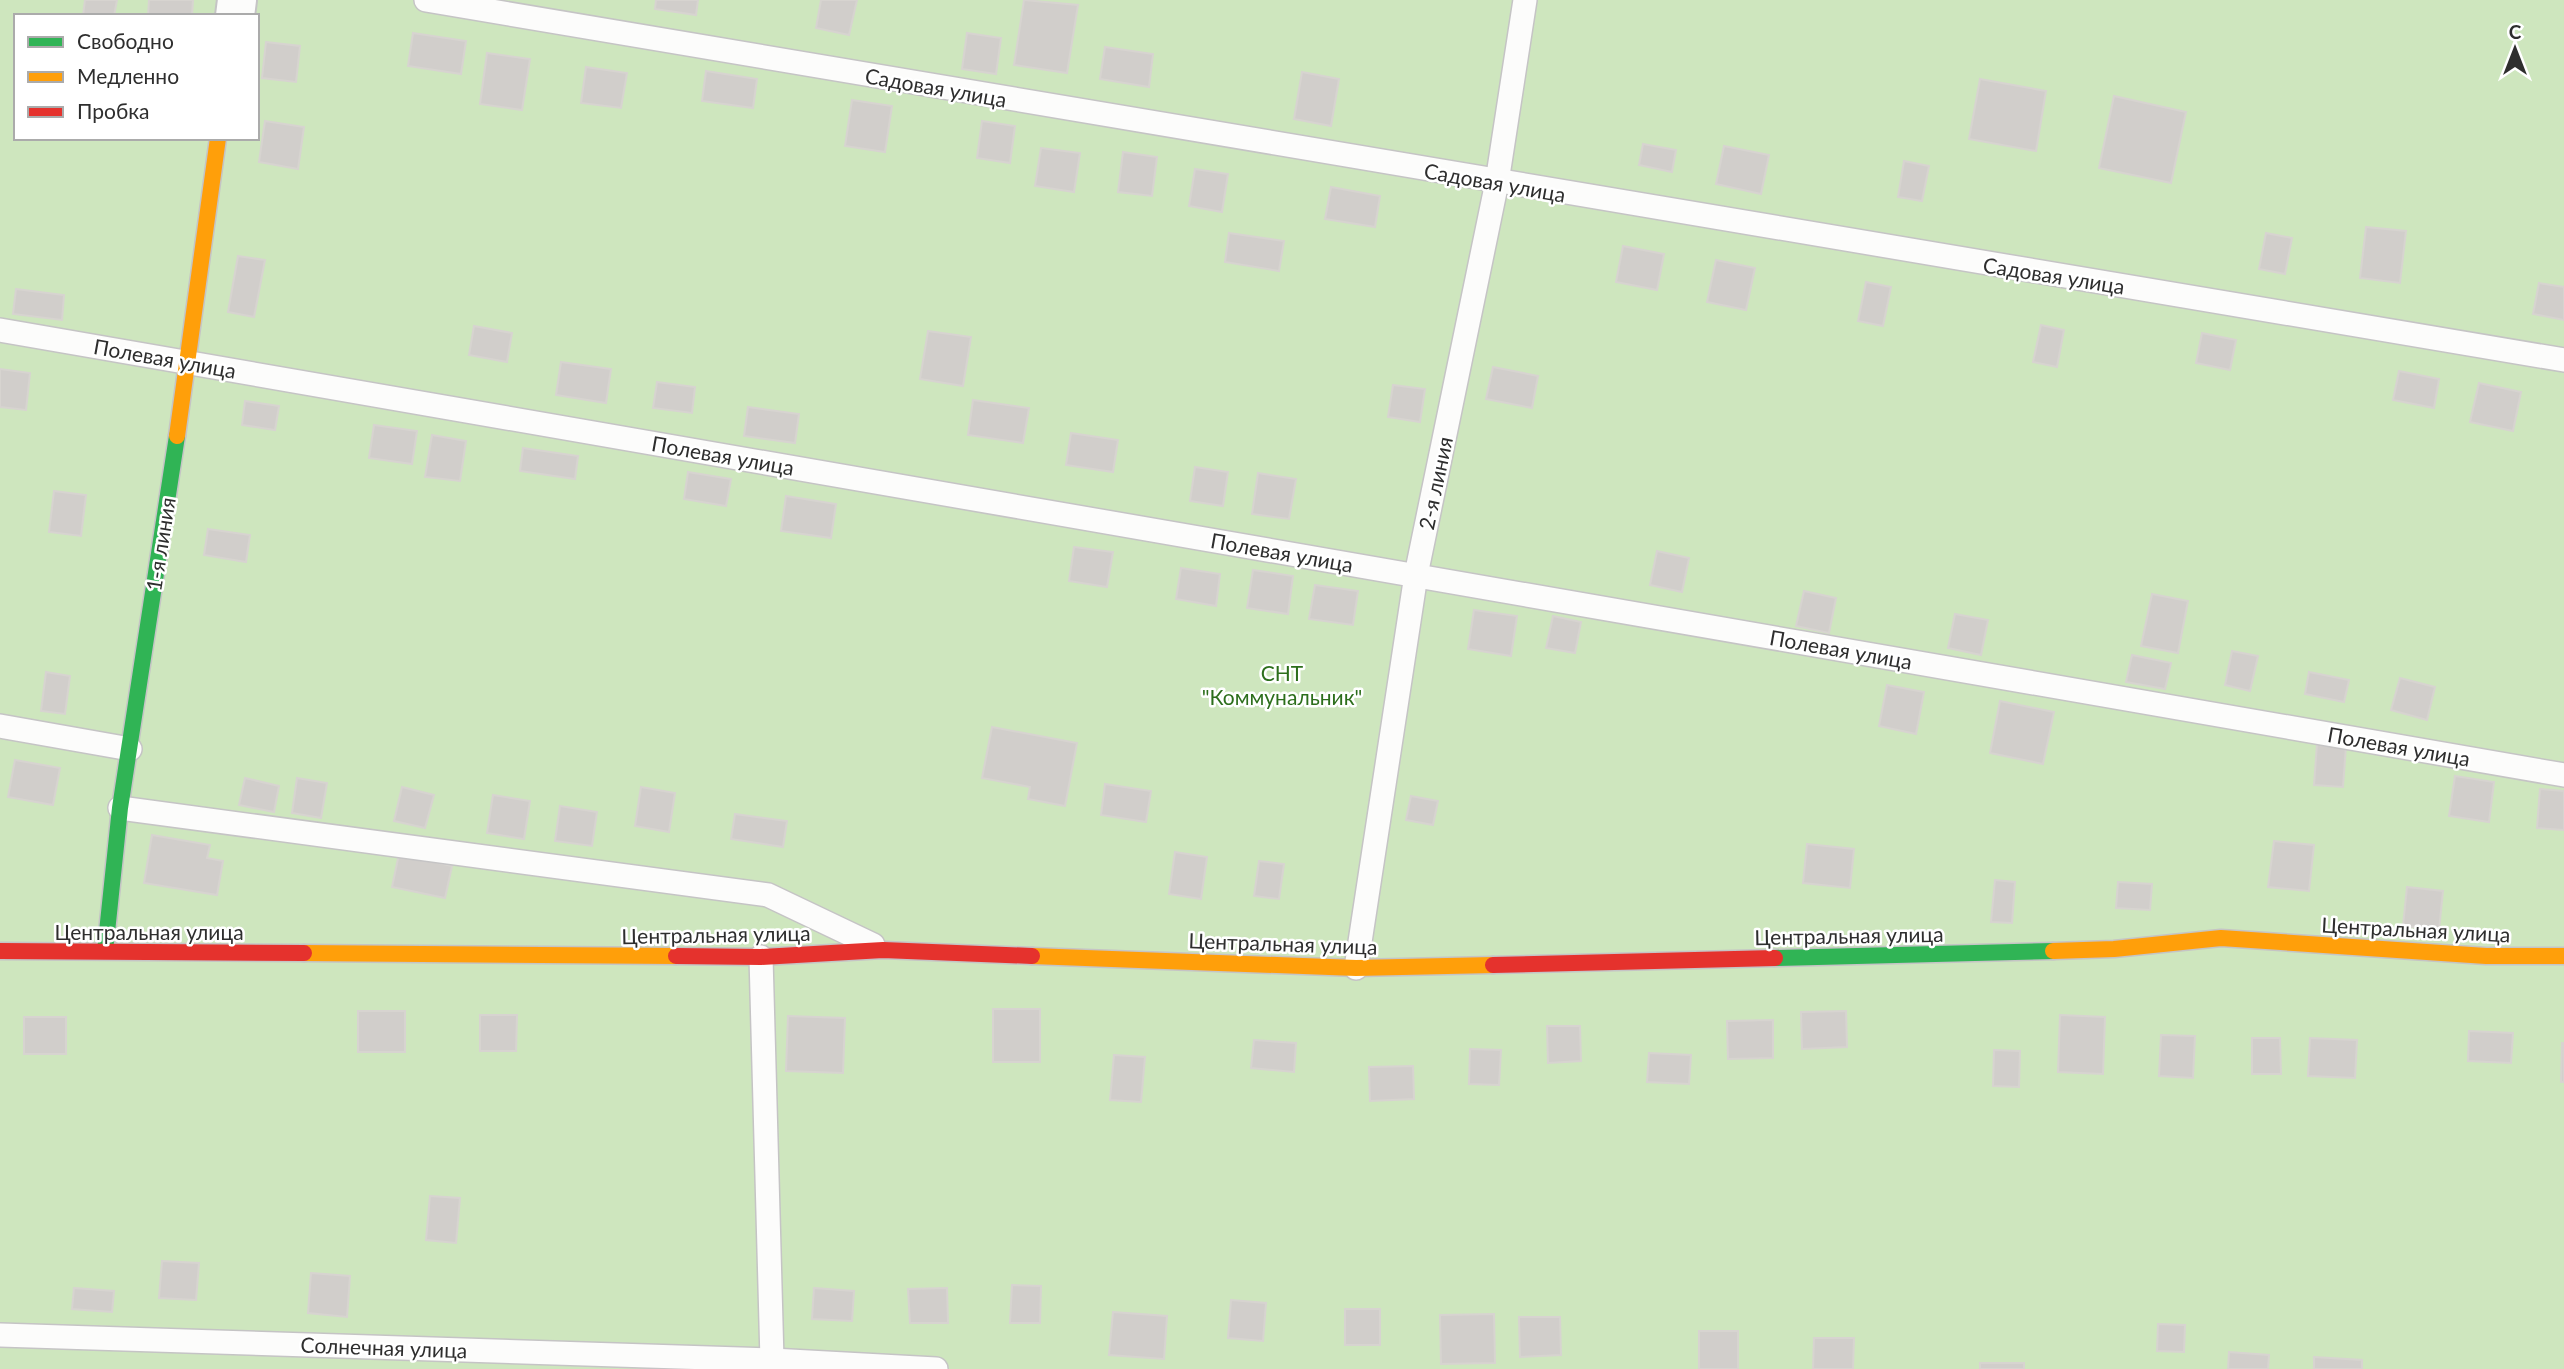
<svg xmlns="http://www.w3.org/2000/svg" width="2564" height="1369" font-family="Lato,sans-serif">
<rect width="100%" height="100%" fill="#ece8e4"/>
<path fill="#cee6be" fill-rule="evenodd" d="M0,0H2564V1369H0ZM16,16H257V138H16Z"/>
<g fill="#d1cecb" stroke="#d7d4d0" stroke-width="2">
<path d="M85,0H117L114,16H83Z"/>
<path d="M149,0H193L192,16H148Z"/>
<path d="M656,0H698L696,15L655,9Z"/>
<path d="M821,0H857L849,35L816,28Z"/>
<path d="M1024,0L1078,5L1067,73L1014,65Z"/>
<path d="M413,33L466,41L461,74L408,66Z"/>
<path d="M967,33L1001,38L996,74L962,69Z"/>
<path d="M266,42L300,46L296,82L262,78Z"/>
<path d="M1105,47L1153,54L1149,87L1100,79Z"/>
<path d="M487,53L530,59L522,110L480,104Z"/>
<path d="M586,67L627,73L621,108L581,103Z"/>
<path d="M706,71L757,79L753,108L702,101Z"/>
<path d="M1302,72L1339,79L1331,126L1294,119Z"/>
<path d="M1980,79L2046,91L2036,151L1969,139Z"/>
<path d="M2114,96L2186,112L2171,183L2099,168Z"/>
<path d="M852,100L892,106L885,152L845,146Z"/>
<path d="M265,121L304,127L298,169L259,162Z"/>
<path d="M982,121L1015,126L1010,163L977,158Z"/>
<path d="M1643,144L1676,150L1672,172L1639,165Z"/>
<path d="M1724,146L1769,155L1761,194L1716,184Z"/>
<path d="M1041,148L1080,153L1074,192L1035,186Z"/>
<path d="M1123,152L1157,157L1152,196L1118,192Z"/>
<path d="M1904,161L1929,166L1922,201L1898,197Z"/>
<path d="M1195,169L1228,174L1222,212L1189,206Z"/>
<path d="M1331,187L1380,196L1375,227L1325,219Z"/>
<path d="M2366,227L2406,231L2400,283L2360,278Z"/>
<path d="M1229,233L1284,241L1279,271L1225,262Z"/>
<path d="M2266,233L2292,238L2285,274L2259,269Z"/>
<path d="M1623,246L1664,254L1657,290L1616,282Z"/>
<path d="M238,256L265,260L254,317L228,312Z"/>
<path d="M1716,260L1755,268L1746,310L1707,302Z"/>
<path d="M1866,282L1891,287L1883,326L1858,321Z"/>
<path d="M2539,283L2564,287V320L2533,314Z"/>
<path d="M16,289L64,295L62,320L13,314Z"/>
<path d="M2041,325L2064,330L2057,367L2033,362Z"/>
<path d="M474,326L512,333L507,362L469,355Z"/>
<path d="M928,331L971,337L963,386L920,379Z"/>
<path d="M2202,333L2236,340L2230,370L2196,363Z"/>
<path d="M561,362L611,369L606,403L556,395Z"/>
<path d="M1493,367L1538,376L1532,408L1486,399Z"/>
<path d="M0,369L30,373L26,410L0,407Z"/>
<path d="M2399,371L2439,379L2434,408L2393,400Z"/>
<path d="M657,382L695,387L692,413L653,408Z"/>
<path d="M2479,383L2521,392L2513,431L2470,422Z"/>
<path d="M1393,385L1425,389L1420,422L1388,417Z"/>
<path d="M973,400L1029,408L1023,443L968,435Z"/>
<path d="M245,401L279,406L275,430L242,425Z"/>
<path d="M748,407L799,414L795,443L744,436Z"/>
<path d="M374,425L417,431L412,464L369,458Z"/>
<path d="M1071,433L1118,440L1113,472L1066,465Z"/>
<path d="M432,435L466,441L460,481L425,477Z"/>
<path d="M523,448L578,456L575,479L520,471Z"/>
<path d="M1195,467L1228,472L1223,506L1190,501Z"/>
<path d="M688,472L731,479L726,506L684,499Z"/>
<path d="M1258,473L1296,479L1289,519L1252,514Z"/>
<path d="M54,491L86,495L81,536L49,532Z"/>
<path d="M786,496L836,504L831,538L781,531Z"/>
<path d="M208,529L250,535L246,562L204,555Z"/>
<path d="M1074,547L1113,552L1107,587L1069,581Z"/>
<path d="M1657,551L1689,558L1682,592L1650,585Z"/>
<path d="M1181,568L1220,574L1216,606L1176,599Z"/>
<path d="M1253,570L1293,576L1288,614L1247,608Z"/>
<path d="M1315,585L1358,591L1353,625L1309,619Z"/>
<path d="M1804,591L1836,598L1829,633L1796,626Z"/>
<path d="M2152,594L2188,601L2178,653L2141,646Z"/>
<path d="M1474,610L1517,616L1511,656L1468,649Z"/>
<path d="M1955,614L1988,620L1981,655L1948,648Z"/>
<path d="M1553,616L1581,622L1575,653L1546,648Z"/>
<path d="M2232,651L2258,656L2250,691L2225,685Z"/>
<path d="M2132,655L2171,663L2165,689L2126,682Z"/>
<path d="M46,672L70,676L65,714L41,711Z"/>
<path d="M2309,672L2349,680L2344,702L2305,694Z"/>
<path d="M2400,678L2435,687L2427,720L2391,710Z"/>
<path d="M1887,685L1924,692L1916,734L1879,726Z"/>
<path d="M2000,701L2054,712L2043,764L1990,753Z"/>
<path d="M992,727L1077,743L1065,806L1028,799L1030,787L982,778Z"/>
<path d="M2317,744L2346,746L2343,787L2314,785Z"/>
<path d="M15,760L60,768L53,805L8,797Z"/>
<path d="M2455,776L2494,782L2489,822L2449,816Z"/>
<path d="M245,778L279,786L274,812L239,805Z"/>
<path d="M297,778L327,783L321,818L292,813Z"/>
<path d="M1105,784L1151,791L1146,822L1101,815Z"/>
<path d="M402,787L434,795L425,828L394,821Z"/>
<path d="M641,787L675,793L669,832L635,826Z"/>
<path d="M2540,789L2564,791V830L2537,828Z"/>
<path d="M493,795L530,801L524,839L487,833Z"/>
<path d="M1411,796L1438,801L1433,825L1406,820Z"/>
<path d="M560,806L597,812L592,846L555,841Z"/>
<path d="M735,814L787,821L783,847L731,839Z"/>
<path d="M152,835L210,845L207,858L223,861L217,895L144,883Z"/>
<path d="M2274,841L2314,845L2309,891L2268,887Z"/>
<path d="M1807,844L1854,849L1850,888L1803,883Z"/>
<path d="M1175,852L1207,857L1201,899L1169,894Z"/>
<path d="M399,854L452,866L445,898L392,887Z"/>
<path d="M1259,861L1284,864L1279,899L1254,896Z"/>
<path d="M1995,880L2015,882L2012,923L1991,922Z"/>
<path d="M2118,882L2152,884L2150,910L2116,908Z"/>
<path d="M2407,887L2443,891L2439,930L2403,926Z"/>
<rect x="993" y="1009" width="47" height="53"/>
<rect x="358" y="1011" width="47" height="41"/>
<path d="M1846,1011L1847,1047L1802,1049L1801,1012Z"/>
<path d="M480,1015H517L516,1051H480Z"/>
<path d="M2060,1015L2105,1017L2103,1074L2058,1072Z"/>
<path d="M788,1016L845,1018L843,1073L786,1071Z"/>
<rect x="24" y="1017" width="42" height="37"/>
<path d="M1773,1020V1058L1728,1059L1727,1021Z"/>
<path d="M1547,1026H1580L1581,1061L1548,1063Z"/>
<path d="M2469,1031L2513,1033L2511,1063L2468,1061Z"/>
<path d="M2161,1035L2195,1036L2193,1078L2159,1076Z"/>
<path d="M2252,1038H2280L2281,1074H2252Z"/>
<path d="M2310,1038L2357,1040L2355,1078L2308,1076Z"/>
<path d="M1254,1040L1296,1043L1294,1072L1251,1068Z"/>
<path d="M2562,1043H2564V1082H2561Z"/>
<path d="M1470,1049L1501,1050L1499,1085L1469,1084Z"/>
<path d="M1994,1050L2020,1051L2019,1087L1993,1086Z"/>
<path d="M1649,1053L1691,1055L1689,1084L1647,1082Z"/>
<path d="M1114,1055L1145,1057L1141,1102L1110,1100Z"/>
<path d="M1413,1066L1414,1099L1370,1101L1369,1067Z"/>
<path d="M430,1196L460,1198L456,1243L426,1240Z"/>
<path d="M162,1261L199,1263L196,1300L159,1298Z"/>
<path d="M311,1273L350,1276L347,1317L308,1313Z"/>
<path d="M1012,1285L1041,1286L1040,1323H1010Z"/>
<path d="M74,1288L114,1291L112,1312L72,1309Z"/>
<path d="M814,1288L854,1291L852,1321L812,1319Z"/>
<path d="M947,1288L948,1323H910L908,1289Z"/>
<path d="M1231,1300L1266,1303L1263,1341L1228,1338Z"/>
<rect x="1345" y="1309" width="35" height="36"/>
<path d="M1113,1312L1167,1316L1164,1359L1109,1355Z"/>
<path d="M1494,1314L1495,1363L1441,1364L1440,1315Z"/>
<path d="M1519,1317H1560L1561,1355L1520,1357Z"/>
<path d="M2158,1324L2185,1325L2184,1352L2157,1351Z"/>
<rect x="1699" y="1331" width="39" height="38"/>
<path d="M1814,1338H1854L1853,1369H1813Z"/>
<path d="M2229,1352L2269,1355L2268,1369H2228Z"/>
<path d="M2314,1357L2362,1360V1369H2314Z"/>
<rect x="1980" y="1363" width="44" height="6"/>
</g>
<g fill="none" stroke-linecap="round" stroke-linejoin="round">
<defs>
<g id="lane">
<path d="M426,0L2564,360"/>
<path d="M0,330L2564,775"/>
<path d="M0,726L130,749"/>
<path d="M120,808L768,895L873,945"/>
<path d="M761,957L772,1360"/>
<path d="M1356,968L1416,575L1497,182L1525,0"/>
<path d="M0,1335L772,1360L936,1369"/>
</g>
<path id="street" d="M235,16L237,0"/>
<g id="fast">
<path d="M105,951L120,808L177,436"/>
<path d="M1775,958L2053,951"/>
</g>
<g id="slow">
<path d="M177,436L218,138"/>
<path d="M2053,951L2114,949L2221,938L2486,956H2564"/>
<path d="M304,953L676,956"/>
<path d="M1032,956L1356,968L1493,965"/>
</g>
<g id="jam">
<path d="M0,951L304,953"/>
<path d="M676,956L761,957L883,950L1032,956"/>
<path d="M1493,965L1775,958"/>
</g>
</defs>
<use href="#lane" stroke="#c5c4c5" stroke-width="26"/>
<use href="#street" stroke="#c5c4c5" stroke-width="42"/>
<use href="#fast" stroke="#c5c4c5" stroke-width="19"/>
<use href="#slow" stroke="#c5c4c5" stroke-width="19"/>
<use href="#jam" stroke="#c5c4c5" stroke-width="19"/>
<use href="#lane" stroke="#fcfcfb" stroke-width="23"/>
<use href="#street" stroke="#fcfcfb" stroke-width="38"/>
<use href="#fast" stroke="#30b455" stroke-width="16"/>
<use href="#slow" stroke="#ff9f0a" stroke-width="16"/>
<use href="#jam" stroke="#e5322d" stroke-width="16"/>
</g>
<g text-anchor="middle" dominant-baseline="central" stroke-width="5" stroke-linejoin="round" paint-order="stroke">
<g font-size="21" fill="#2e2e2e" stroke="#fff">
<text transform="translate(936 87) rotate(10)">Садовая улица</text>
<text transform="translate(1495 182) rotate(10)">Садовая улица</text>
<text transform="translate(2054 275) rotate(9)">Садовая улица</text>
<text transform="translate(165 358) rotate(10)">Полевая улица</text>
<text transform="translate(723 455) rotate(10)">Полевая улица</text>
<text transform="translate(1435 483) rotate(-78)">2-я линия</text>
<text transform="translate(160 544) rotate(-81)">1-я линия</text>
<text transform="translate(1282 552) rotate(10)">Полевая улица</text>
<text transform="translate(1841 649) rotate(10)">Полевая улица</text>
<text transform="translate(2399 746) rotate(10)">Полевая улица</text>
<text transform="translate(2416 929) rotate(3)">Центральная улица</text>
<text x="149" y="931">Центральная улица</text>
<text transform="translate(716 934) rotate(-1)">Центральная улица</text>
<text transform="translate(1849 935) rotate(-1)">Центральная улица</text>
<text transform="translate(1283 943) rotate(2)">Центральная улица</text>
<text transform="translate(384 1347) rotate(2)">Солнечная улица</text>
</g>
<g font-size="21" fill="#2c6e1b" stroke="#fff">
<text x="1282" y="672">СНТ<tspan x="1282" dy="24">"Коммунальник"</tspan></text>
</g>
</g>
<rect x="14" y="14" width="245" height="126" fill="#ffffff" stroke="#ababab" stroke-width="2"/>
<rect x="28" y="37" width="35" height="10" fill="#30b455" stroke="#ababab" stroke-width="2"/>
<text x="77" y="49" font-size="21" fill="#2e2e2e">Свободно</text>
<rect x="28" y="72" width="35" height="10" fill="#ff9f0a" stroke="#ababab" stroke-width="2"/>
<text x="77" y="84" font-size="21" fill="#2e2e2e">Медленно</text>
<rect x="28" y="107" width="35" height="10" fill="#e5322d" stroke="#ababab" stroke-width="2"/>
<text x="77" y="119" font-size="21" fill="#2e2e2e">Пробка</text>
<g transform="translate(2515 49)" stroke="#ffffff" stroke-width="5" paint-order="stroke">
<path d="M0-5L12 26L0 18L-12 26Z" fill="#2e2e2e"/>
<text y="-10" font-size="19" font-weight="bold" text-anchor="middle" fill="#2e2e2e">С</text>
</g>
</svg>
